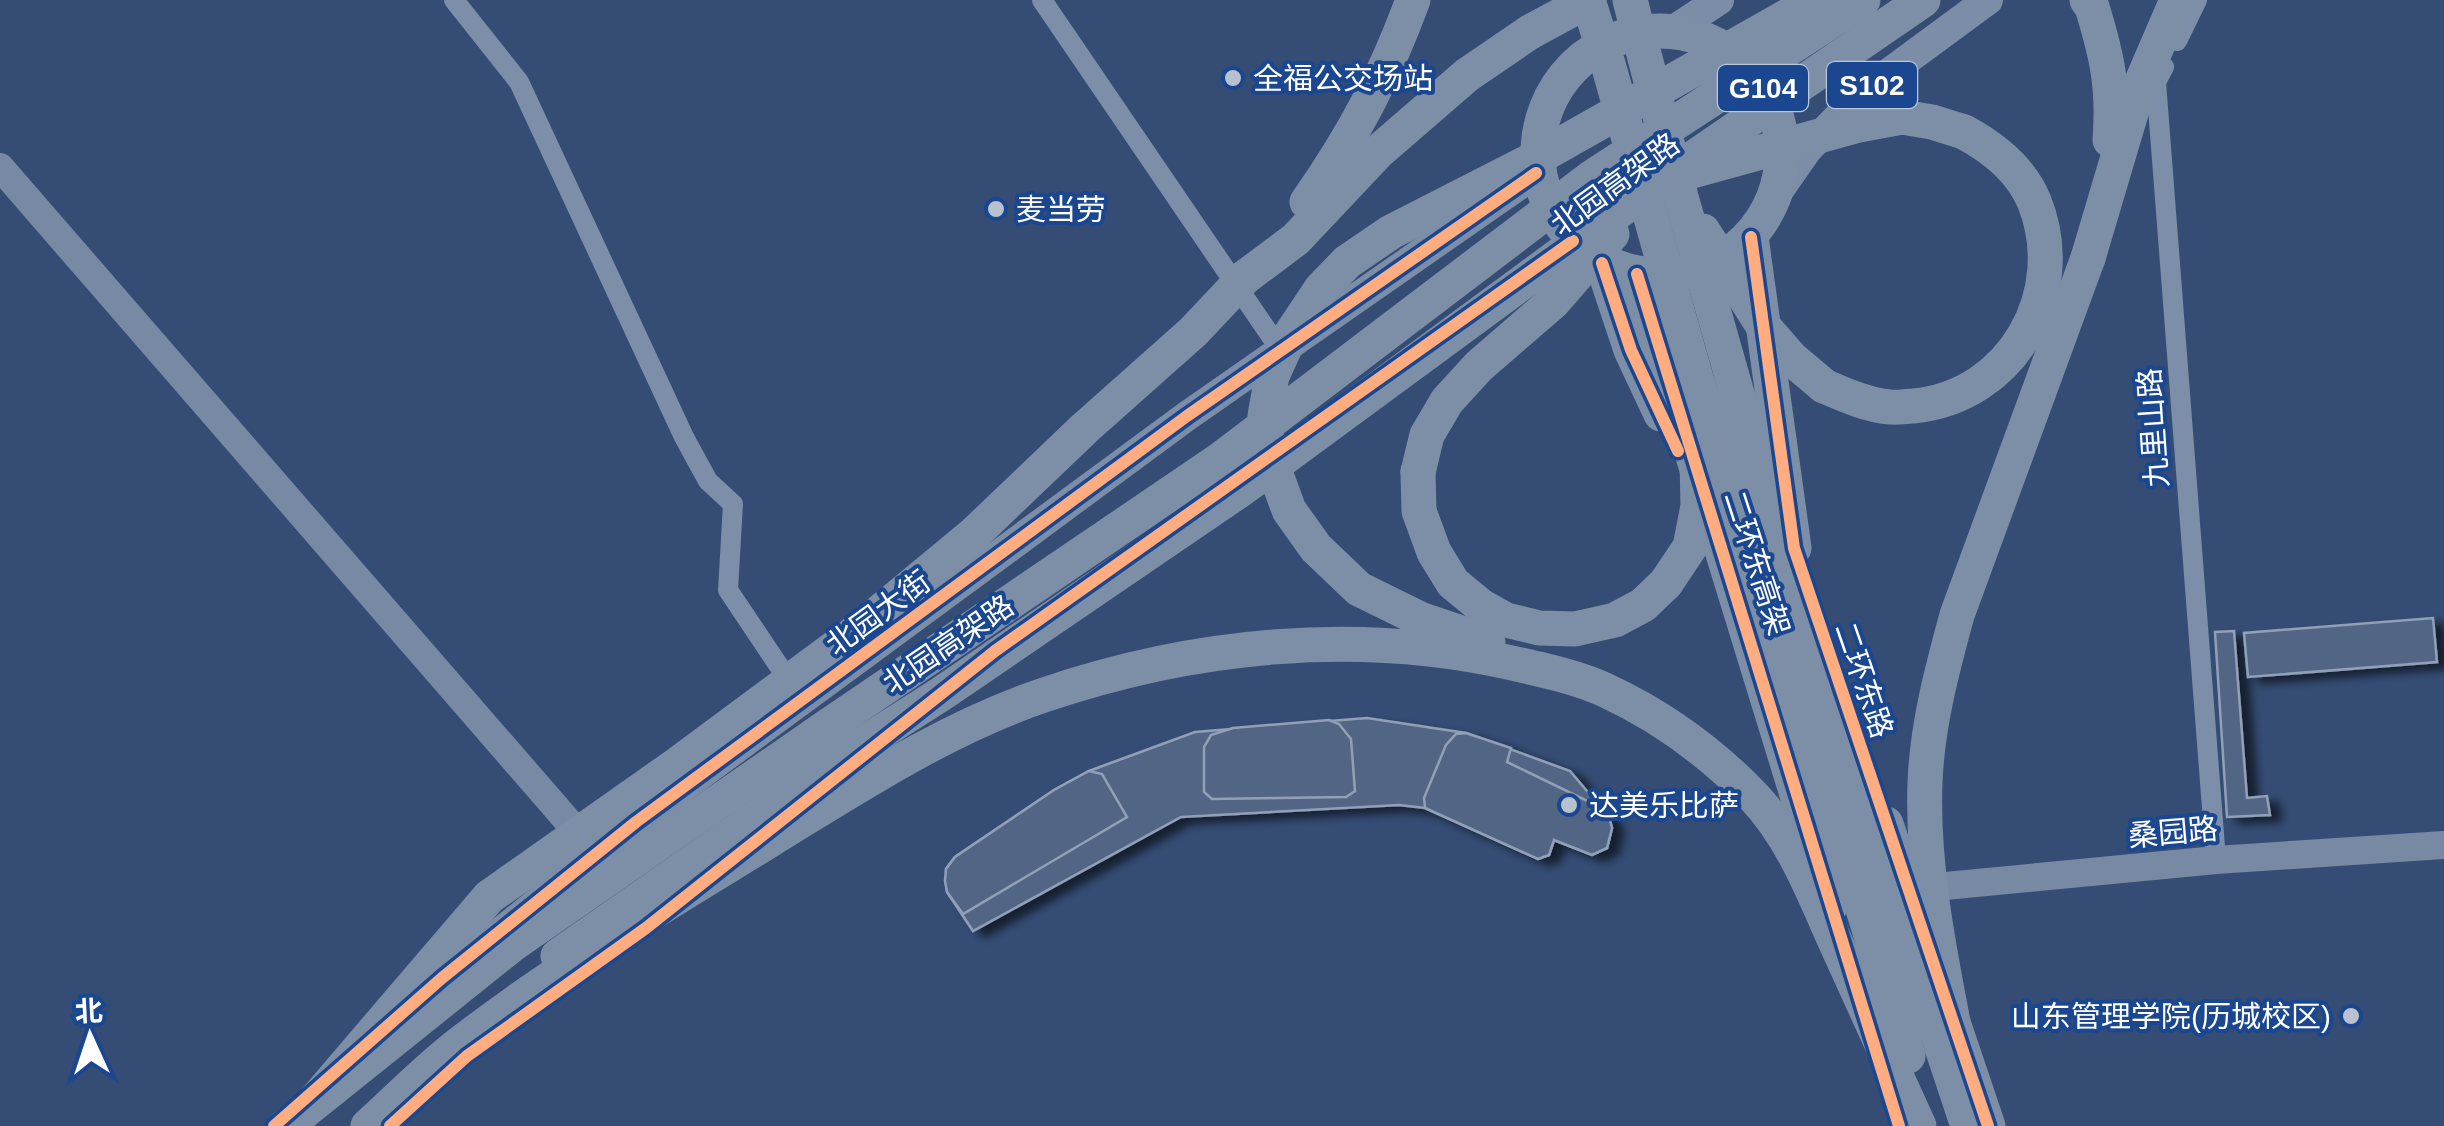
<svg xmlns="http://www.w3.org/2000/svg" width="2444" height="1126" font-family="Helvetica,'Noto Sans SC',sans-serif">
<defs>
<filter id="shadow"><feDropShadow dx="11" dy="6" stdDeviation="5" flood-color="#0009"/></filter>
</defs>
<rect width="100%" height="100%" fill="#354d75"/>
<g fill="#526585" stroke="#91a0b6" stroke-width="2.5" filter="url(#shadow)">
<path d="M2433,618L2437,662L2248,677L2244,633Z"/>
<path d="M2234,631L2247,798L2267,796L2270,815L2227,817L2215,632Z"/>
<path d="M1367,718L1466,733L1570,771L1609,817L1612,828L1607,848L1592,855L1554,840L1549,855L1538,859L1425,808L1399,805L1181,817L973,931L947,892L946,869L955,857L1054,790L1089,771L1195,732Z"/>
<path d="M1329,720L1339,724L1351,739L1355,791L1346,797L1212,799L1204,792V747L1211,735L1233,728Z"/>
<path d="M1466,733L1511,748L1507,762L1602,808L1609,817L1612,828L1607,848L1592,855L1554,840L1549,855L1538,859L1425,808L1424,798L1446,745L1456,734Z"/>
<path d="M1089,771L1102,774L1127,817L963,914L947,892L945,881L946,869L955,857L1054,790Z"/>
</g>
<g fill="none" stroke-linecap="round" stroke-linejoin="round">
<g stroke="#7c8ea8" stroke-width="20">
<path d="M454,0L519,82L684,437L708,481L733,504L728,590L789,681"/>
<path d="M1042,0L1281,351"/>
<path d="M2177,41L2197,0"/>
<path d="M2164,67L2156,82L2216,860"/>
</g>
<g stroke="#7889a4" stroke-width="28">
<path d="M0,167L592,849"/>
<path d="M1914,889L2216,860L2444,845"/>
</g>
<g stroke="#7c8da7" stroke-width="30">
<path d="M1674,30L1719,0"/>
<path d="M1777,193L1807,150L1859,95L1988,0"/>
<path d="M415,1002L636,822L1187,416L1536,173"/>
</g>
<g stroke="#7d8ea7" stroke-width="35">
<path d="M2087,0L2092,7C2107,56 2114,87 2110,140"/>
<circle cx="1660" cy="153" r="122"/>
<path d="M1307,202C1354,135 1385,76 1413,0"/>
<path d="M1751,237L1794,548"/>
<path d="M2088,258L2137,93L2177,0"/>
<path d="M1602,263L1631,350L1661,414"/>
<path d="M1637,274L1831,905"/>
<path d="M1244,278L1296,239L1378,152L1467,75L1530,32"/>
<path d="M1824,386C1845,395 1867,405 1890,407C1898,408 1906,406 1913,406C2013,397 2071,292 2034,201C2021,170 1992,147 1964,132"/>
<path d="M1418,472L1419,511L1434,552L1453,583L1481,606L1506,620L1539,628L1575,629L1615,620L1643,605L1666,583"/>
<path d="M1886,824L1988,1126"/>
<path d="M558,956L847,754"/>
<path d="M286,1126L513,944L828,726"/>
</g>
<g stroke="#7d8ea7" stroke-width="35">
<path d="M1588,0L1608,64L1695,375L1757,563L1908,1056"/>
<path d="M1630,0L1681,197L1812,657L1968,1126"/>
<path d="M1530,32L1589,0"/>
<path d="M1689,172L1859,125L1902,117L1932,122L1964,132"/>
<path d="M1703,231L1763,326L1792,359L1824,386"/>
<path d="M1418,472L1427,435L1447,401L1479,366L1553,302L1612,234"/>
<path d="M1666,583L1690,547L1698,506L1696,416"/>
<path d="M1488,642L1420,619L1359,589L1316,548L1289,510L1268,453L1265,416L1272,376L1291,334L1321,289L1347,262L1391,232L1544,154L1816,0"/>
<path d="M828,726L1221,459L1591,178L1863,0"/>
<path d="M847,754L941,694L1243,488L1660,181L1923,0"/>
<path d="M1953,1022C1938,944 1922,863 1925,783C1927,726 1942,670 1957,615L2088,258"/>
<path d="M312,1104L489,897L675,766L852,635L974,534L1085,428L1193,332L1244,278"/>
<path d="M368,1126C399,1098 429,1067 462,1042C559,967 666,904 770,840C858,786 946,728 1044,695C1194,644 1358,628 1512,663C1543,670 1577,677 1605,690C1661,716 1712,753 1754,797C1792,837 1813,892 1835,941C1863,1002 1891,1064 1919,1126"/>
</g>
<defs>
<g id="cycleway">
<path d="M1751,237L1794,548L1988,1126"/>
<path d="M1602,263L1631,350L1678,451"/>
<path d="M1637,274L1899,1126"/>
<path d="M274,1126L442,978L636,822L1187,416L1536,173"/>
<path d="M390,1126L467,1056L646,928L995,651L1573,241"/>
</g>
</defs>
<use href="#cycleway" stroke="#1a4790" stroke-width="19"/>
<use href="#cycleway" stroke="#ffac80" stroke-width="12"/>
</g>
<g fill="#b8c1cf" stroke="#1a4790" stroke-width="4">
<circle cx="1233" cy="78" r="10"/>
<circle cx="996" cy="209" r="10"/>
<circle cx="1569" cy="805" r="10"/>
<circle cx="2351" cy="1016" r="10"/>
</g>
<g text-anchor="middle" dominant-baseline="central" stroke-width="8" stroke-linejoin="round" paint-order="stroke">
<g fill="#1a4790" stroke="#bac8de" stroke-width="2.5">
<rect x="1827" y="62" width="90" height="46" rx="8"/>
<rect x="1718" y="65" width="90" height="46" rx="8"/>
</g>
<g font-size="28" font-weight="bold" fill="#fff">
<text x="1872" y="85">S102</text>
<text x="1763" y="88">G104</text>
</g>
<g font-size="30" fill="#fff" stroke="#1a4790" text-anchor="start">
<text x="1253" y="78">全福公交场站</text>
<text x="1016" y="209">麦当劳</text>
<text x="1589" y="805">达美乐比萨</text>
<text x="2331" y="1016" text-anchor="end">山东管理学院(历城校区)</text>
</g>
<g font-size="30" fill="#fff" stroke="#1a4790">
<text transform="translate(1615 184) rotate(-36)">北园高架路</text>
<text transform="translate(2153 428) rotate(-94)">九里山路</text>
<text transform="translate(1757 563) rotate(72)">二环东高架</text>
<text transform="translate(878 613) rotate(-36)">北园大街</text>
<text transform="translate(948 644) rotate(-34)">北园高架路</text>
<text transform="translate(1864 680) rotate(71)">二环东路</text>
<text transform="translate(2173 832) rotate(-5)">桑园路</text>
</g>
</g>
<g transform="translate(90 1036) rotate(357)" stroke="#1a4790" stroke-width="8" paint-order="stroke">
<path d="M0-8L18 38L0 25L-18 38Z" fill="#ffffff"/>
<text y="-15" font-size="28" font-weight="bold" text-anchor="middle" fill="#ffffff">北</text>
</g>
</svg>
